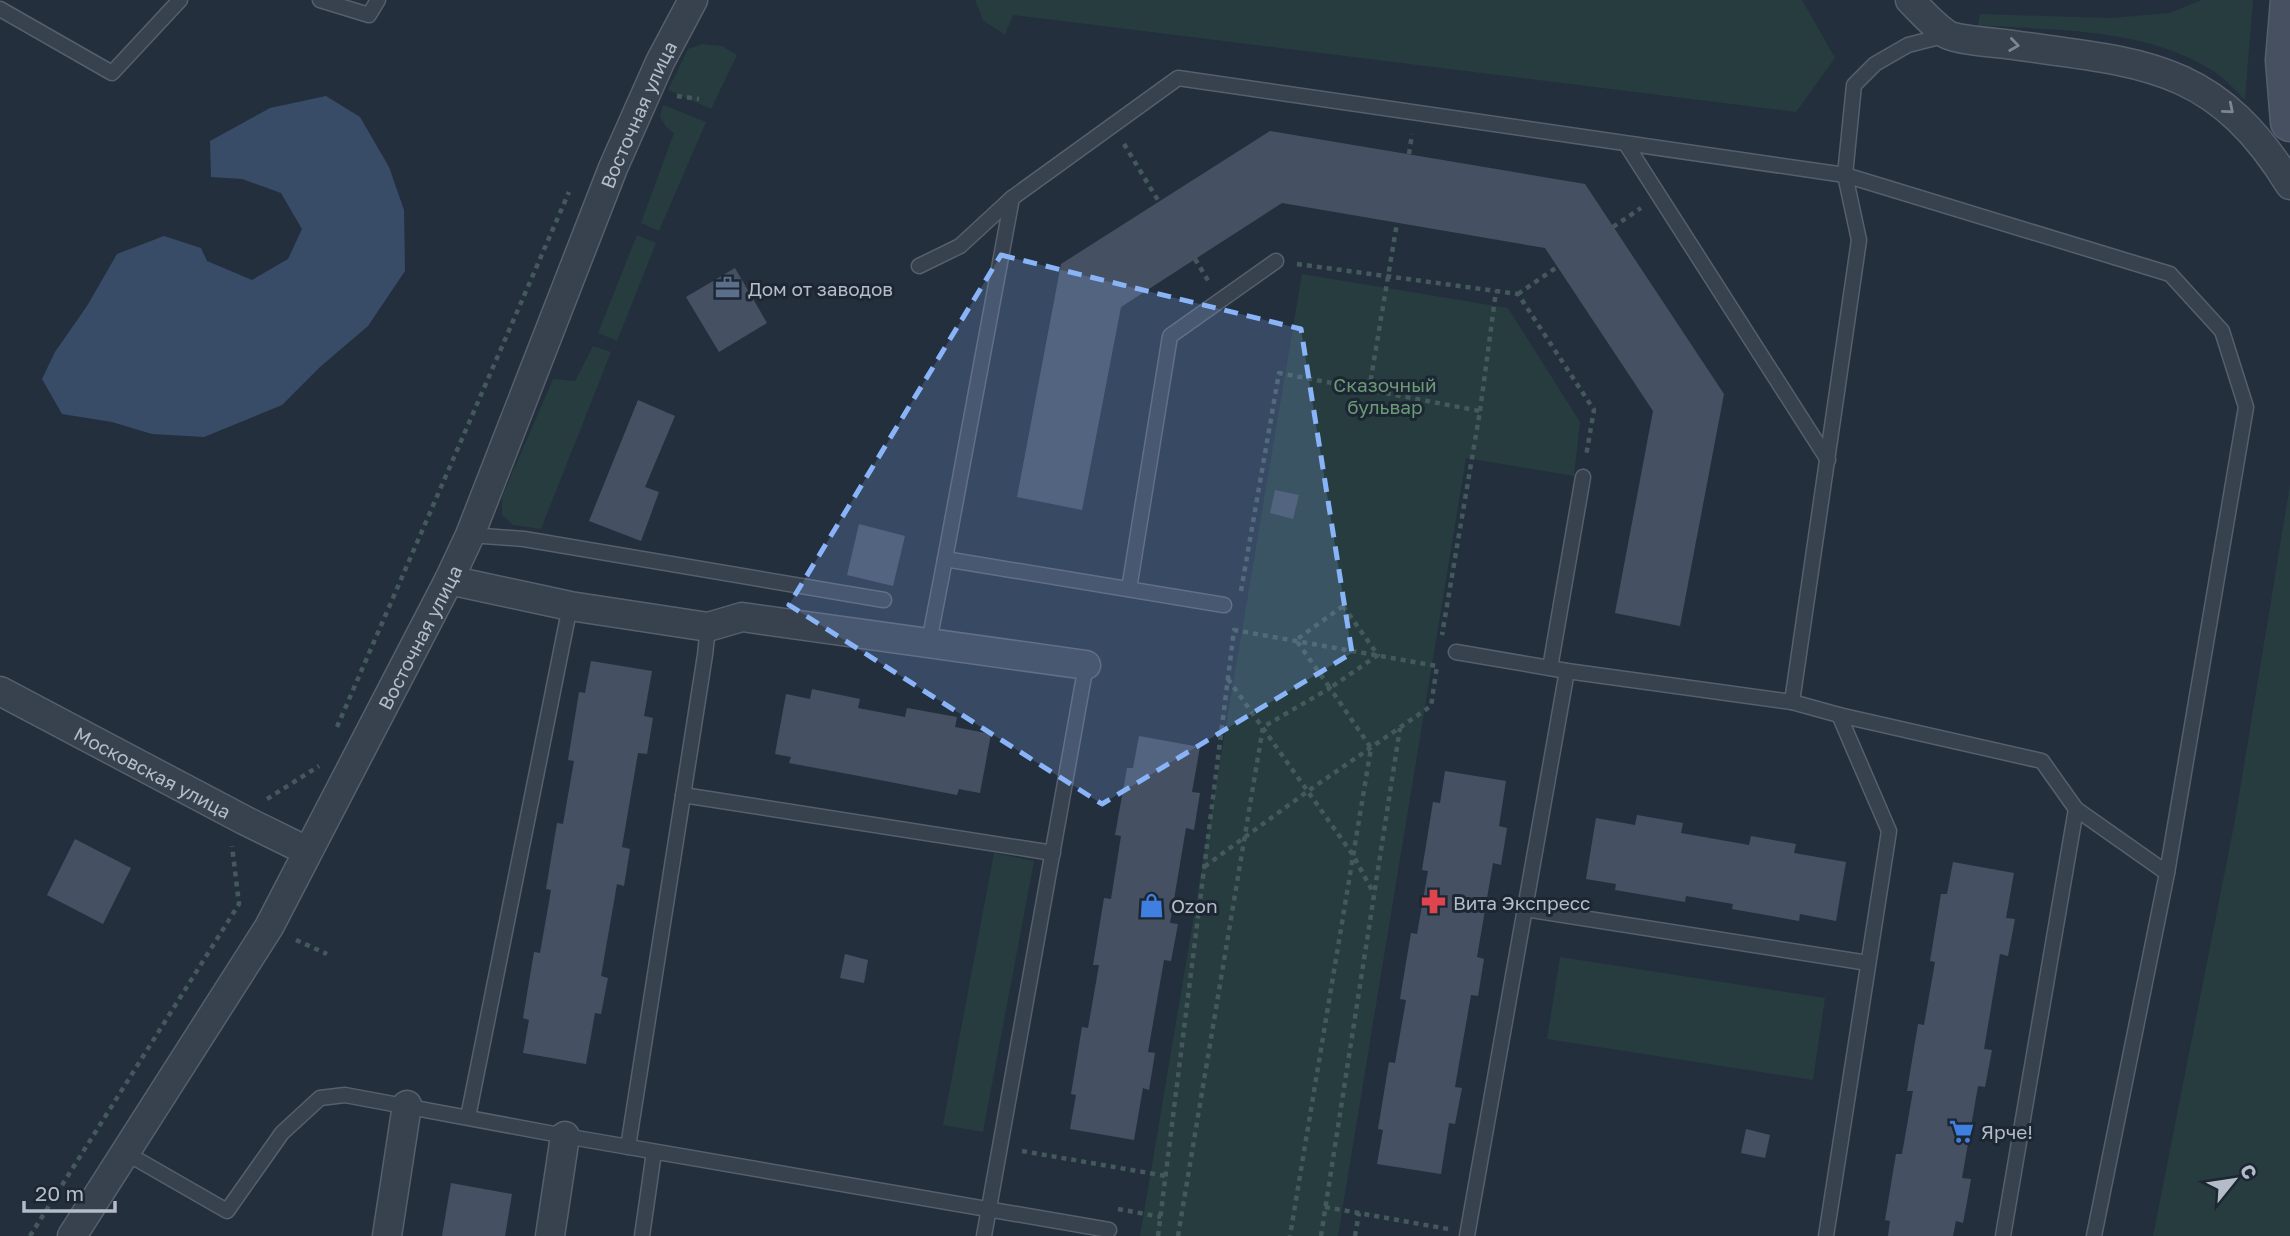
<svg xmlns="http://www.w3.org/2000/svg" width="2290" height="1236" font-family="'Golos Text',sans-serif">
<rect width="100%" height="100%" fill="#242f3e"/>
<g fill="#263c3f">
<path d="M975,0H1802L1835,58L1796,112L1013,15L1005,35L983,20Z"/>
<path d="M2202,0H2253L2245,100C2235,90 2225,78 2213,71C2144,27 2056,31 1978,25L1980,14L2111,18L2169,13Z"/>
<path d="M702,44L722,46L737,55L711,109L668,90L688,49Z"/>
<path d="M663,105L706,122L659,231L641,223L674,133L666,127L660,116Z"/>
<path d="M637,235L656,243L617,341L598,333Z"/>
<path d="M1302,274L1508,308L1580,422L1574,476L1466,458L1338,1236H1140Z"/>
<path d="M593,346L611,352L541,529L513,525L502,515V497L553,379L575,381Z"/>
<path d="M2290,485V1236H2153L2235,820Z"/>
<path d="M994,853L1034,861L983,1132L943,1125Z"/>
<path d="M1560,957L1825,998L1813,1080L1547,1039Z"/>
</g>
<path fill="#394c67" d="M326,96L360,117L389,167L404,210L405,271L368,326L320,367L282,405L204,437L152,434L112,422L62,414L42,379L55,352L87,306L117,254L164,236L201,248L207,261L252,280L288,259L302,229L281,193L242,179L211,177L210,141L270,108Z"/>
<g fill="#455162">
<path d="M1270,131L1585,184L1724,394L1680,626L1615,613L1653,411L1545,248L1282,203L1121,307L1082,510L1017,497L1061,264Z"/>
<path d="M735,268L767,323L719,352L686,297Z"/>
<path d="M638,400L675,416L645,487L659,492L641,541L589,521Z"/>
<path d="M1275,490L1299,495L1293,519L1270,513Z"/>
<path d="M859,524L905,536L893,586L847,575Z"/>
<path d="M591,661L652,671L644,716L653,718L647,754L638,753L622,847L630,849L624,886L617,884L601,976L608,978L601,1014L595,1013L586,1064L523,1053L529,1020L523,1018L534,952L540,953L551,890L546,889L557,823L563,824L574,761L568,760L579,692L585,693Z"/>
<path d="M812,689L860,699L858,708L905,717L907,708L957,717L955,727L991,734L980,793L959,789L957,795L859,776L789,763L791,757L775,754L786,694L810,699Z"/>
<path d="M1139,736L1200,747L1192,792L1200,793L1194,830L1186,828L1170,923L1178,924L1171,961L1164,960L1148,1052L1155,1053L1149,1090L1143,1088L1134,1140L1070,1129L1076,1095L1071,1094L1082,1027L1088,1028L1099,965H1093L1104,898L1111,899L1121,836L1115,835L1127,768H1133Z"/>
<path d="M1445,771L1506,781L1499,826L1507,828L1501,865L1493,863L1477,957L1484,959L1478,996L1471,995L1455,1087L1462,1088L1455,1124L1449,1123L1441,1174L1377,1164L1383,1130L1378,1129L1389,1062L1395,1063L1406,1000L1400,999L1411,933L1417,934L1428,871L1422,870L1433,802L1440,803Z"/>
<path d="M1637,815L1683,823L1681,833L1749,845L1751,836L1796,844L1794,853L1846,862L1836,921L1800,914L1799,921L1732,909L1733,904L1686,896L1685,902L1615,890L1616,884L1586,879L1596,818L1635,825Z"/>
<path d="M75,839L131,868L103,924L47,895Z"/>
<path d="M1953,862L2014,873L2006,918L2015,919L2008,956L2000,954L1984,1049L1992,1050L1985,1087L1978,1086L1962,1178L1971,1179L1967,1202L1963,1223L1956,1221L1953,1236H1888L1890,1221L1885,1220L1896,1154H1902L1913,1091H1907L1918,1024L1924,1025L1935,962L1930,961L1941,894H1947Z"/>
<path d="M845,954L868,960L864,983L840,978Z"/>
<path d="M1746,1129L1770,1135L1765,1158L1741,1153Z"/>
<path d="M451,1183L512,1194L505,1236H442Z"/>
</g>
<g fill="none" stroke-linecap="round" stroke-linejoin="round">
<defs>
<g id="lane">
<path d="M320,0L369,15L378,0"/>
<path d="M0,9L112,73L180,0"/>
<path d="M1626,144L1828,460"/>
<path d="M919,266L960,246L1012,198"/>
<path d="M470,535L524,539L884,600"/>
<path d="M945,559L1012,198L1178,78L1845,175L2170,274L2222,331L2246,407L2167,873L2094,1236"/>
<path d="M1129,589L1170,336L1276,261"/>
<path d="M929,642L945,559L1224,605"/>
<path d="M1456,652L1567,671L1792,702L1859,240L1845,175L1854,85L1875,64L1908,45L1947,35"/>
<path d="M1550,668L1583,477"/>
<path d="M1792,702L1839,715L2042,761L2076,809L2167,873"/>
<path d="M683,795L1053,853"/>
<path d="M1525,909L1868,963"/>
<path d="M468,1117L570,606"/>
<path d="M628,1147L705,655L708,627"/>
<path d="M126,1153L227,1211L282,1133L320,1098L345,1095L565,1136L1109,1230"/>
<path d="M642,1236L654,1152"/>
<path d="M984,1236L1086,665"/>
<path d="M1467,1236L1567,671"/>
<path d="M1826,1236L1889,831L1839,715"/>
<path d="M2003,1236L2076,809"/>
</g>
<g id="street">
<path d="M1910,0C1921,11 1932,24 1945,33C1953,40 1999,43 2013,45C2142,63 2215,63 2290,185"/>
<path d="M449,580L570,606L708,627L742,617L1086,665"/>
<path id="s1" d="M0,691L244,820L307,851"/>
<path id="s2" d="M72,1236L269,927L449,580L470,535L613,168L660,62L693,0"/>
<path d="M387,1236L407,1105"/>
<path d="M550,1236L565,1136"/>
</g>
<path id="secondary" d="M2290,1L2285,60L2290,122"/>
</defs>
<use href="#lane" stroke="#565f6c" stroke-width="17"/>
<use href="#street" stroke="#565f6c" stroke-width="31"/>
<use href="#secondary" stroke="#565f6c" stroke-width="41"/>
<g stroke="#44595c" stroke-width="4.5" stroke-dasharray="5 5" stroke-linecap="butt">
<path d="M677,96L699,99"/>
<path d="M1124,144L1159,202"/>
<path d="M1409,154L1412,134"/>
<path d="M1613,227L1641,208"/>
<path d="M1195,259L1209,282"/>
<path d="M1297,264L1518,294L1594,410L1586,456"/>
<path d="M1518,294L1557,267"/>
<path d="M1369,390L1397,223"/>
<path d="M1480,411L1496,291"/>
<path d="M1241,591L1279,373L1480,411L1442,635"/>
<path d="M1343,606L1378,655L1330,688L1296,640Z"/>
<path d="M1228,679L1353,855L1374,894"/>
<path d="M337,727L569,192"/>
<path d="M267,799L319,766"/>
<path d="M296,940L327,954"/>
<path d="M1022,1151L1166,1176"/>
<path d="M1325,1207L1448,1229"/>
<path d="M1118,1209L1161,1217"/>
<path d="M30,1236L239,904L232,846"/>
<path d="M1158,1236L1234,630L1437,666L1431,706L1308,791L1204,867"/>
<path d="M1178,1236L1263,727L1330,688L1371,748L1290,1236"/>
<path d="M1321,1236L1400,728"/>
<path d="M1355,1236L1359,1213"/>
</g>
<use href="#lane" stroke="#38414e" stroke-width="14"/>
<use href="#street" stroke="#38414e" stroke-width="28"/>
<use href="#secondary" stroke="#465061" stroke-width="38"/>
</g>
<defs><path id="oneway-chevron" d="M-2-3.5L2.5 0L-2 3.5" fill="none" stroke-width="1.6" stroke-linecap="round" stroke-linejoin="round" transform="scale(1.75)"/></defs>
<g stroke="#7c8592">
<use href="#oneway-chevron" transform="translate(2014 45) rotate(8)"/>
<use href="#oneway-chevron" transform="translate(2229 109) rotate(40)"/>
</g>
<path fill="#8ab4f8" fill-opacity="0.2" stroke="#8ab4f8" stroke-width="5" stroke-dasharray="14 9" stroke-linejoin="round" d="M1001,255L1301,329L1352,653L1102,804L789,605Z"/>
<defs>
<symbol id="office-bare" viewBox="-9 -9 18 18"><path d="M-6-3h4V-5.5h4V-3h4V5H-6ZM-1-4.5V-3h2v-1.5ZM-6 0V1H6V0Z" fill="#5c6f8a" stroke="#1d2633" stroke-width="2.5" paint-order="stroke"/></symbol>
<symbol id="pharmacy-bare" viewBox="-9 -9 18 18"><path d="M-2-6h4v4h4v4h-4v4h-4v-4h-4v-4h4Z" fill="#e0444e" stroke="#1d2633" stroke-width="2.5" paint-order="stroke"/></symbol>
<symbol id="shop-bare" viewBox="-9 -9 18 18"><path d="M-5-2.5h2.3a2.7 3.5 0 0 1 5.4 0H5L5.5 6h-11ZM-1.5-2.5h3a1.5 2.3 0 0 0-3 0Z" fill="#3f7fe0" stroke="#1d2633" stroke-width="2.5" paint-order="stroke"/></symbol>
<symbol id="supermarket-bare" viewBox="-9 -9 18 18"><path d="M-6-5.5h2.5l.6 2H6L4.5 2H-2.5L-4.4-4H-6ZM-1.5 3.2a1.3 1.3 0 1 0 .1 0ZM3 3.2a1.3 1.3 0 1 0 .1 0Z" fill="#3f7fe0" stroke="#1d2633" stroke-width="2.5" paint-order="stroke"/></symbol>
</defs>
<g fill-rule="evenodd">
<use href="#office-bare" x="710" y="270" width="35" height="35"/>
<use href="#pharmacy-bare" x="1416" y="884" width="35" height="35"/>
<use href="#shop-bare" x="1134" y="888" width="35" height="35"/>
<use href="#supermarket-bare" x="1944" y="1114" width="35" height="35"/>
</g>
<g text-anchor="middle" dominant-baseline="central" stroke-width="6" stroke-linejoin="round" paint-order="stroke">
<g font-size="19" fill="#b4bcc9" stroke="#1d2633">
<text stroke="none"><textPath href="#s2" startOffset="1260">Восточная улица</textPath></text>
<text stroke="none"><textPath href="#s2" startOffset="693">Восточная улица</textPath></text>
<text stroke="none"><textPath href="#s1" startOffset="173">Московская улица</textPath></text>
</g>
<g font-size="19" fill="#b4bcc9" stroke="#1d2633" text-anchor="start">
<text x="748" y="288">Дом от заводов</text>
<text x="1453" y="902">Вита Экспресс</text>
<text x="1171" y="905">Ozon</text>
<text x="1981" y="1131">Ярче!</text>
</g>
<g font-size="19" fill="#6b9a76" stroke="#1d2633">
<text x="1385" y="384">Сказочный<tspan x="1385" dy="22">бульвар</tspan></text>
</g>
</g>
<g transform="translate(2234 1180) rotate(60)" stroke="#1d2633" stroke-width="5" paint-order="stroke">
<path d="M0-5L12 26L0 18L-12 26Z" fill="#b4bcc9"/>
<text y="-10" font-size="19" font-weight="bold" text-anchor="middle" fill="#b4bcc9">С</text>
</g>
<path d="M24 1201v10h91v-10" fill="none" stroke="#b4bcc9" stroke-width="3.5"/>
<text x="35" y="1201" font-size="21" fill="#b4bcc9" stroke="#1d2633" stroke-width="5" paint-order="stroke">20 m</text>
</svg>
